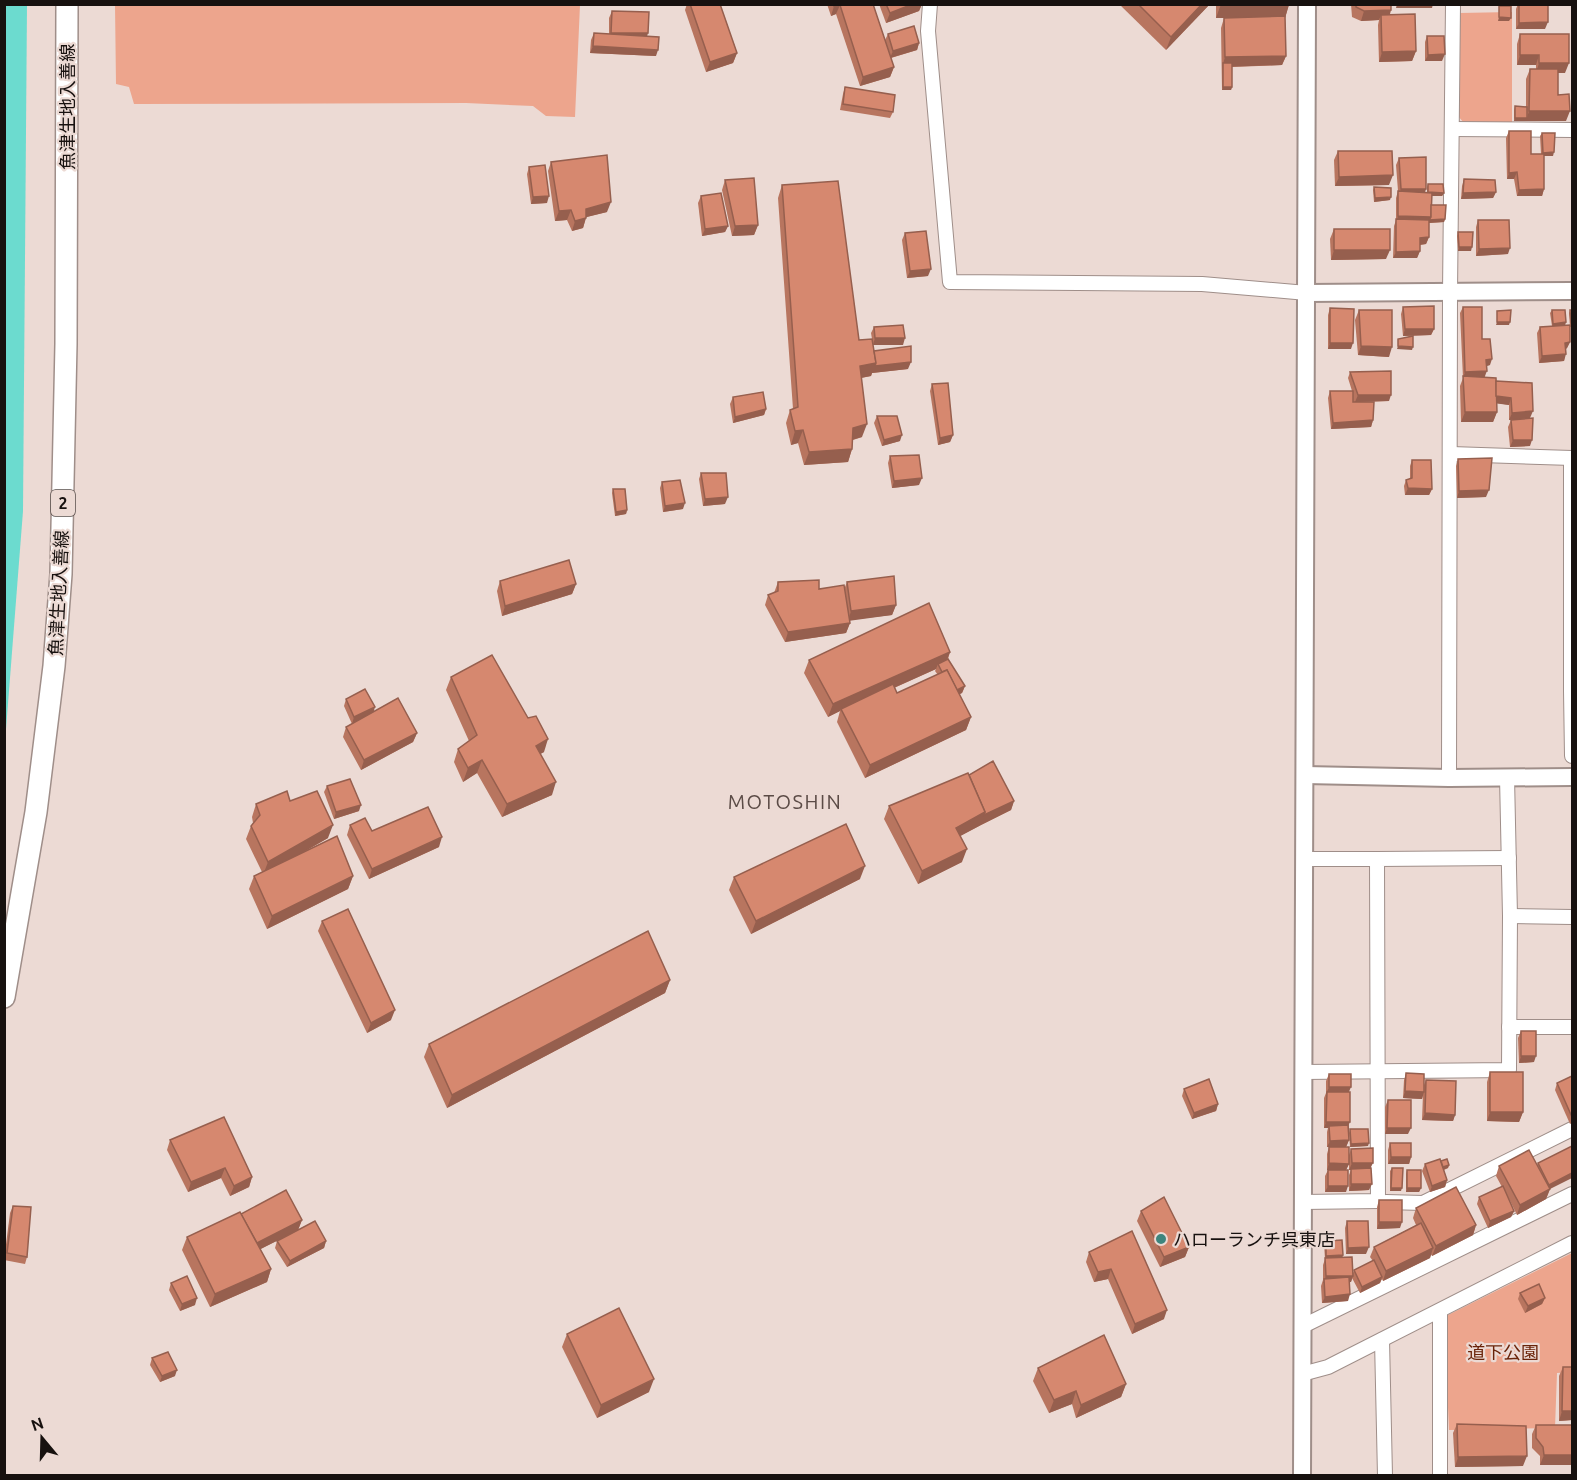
<svg xmlns="http://www.w3.org/2000/svg" width="1577" height="1480" font-family="Ubuntu,'Noto Sans JP',sans-serif">
<rect width="100%" height="100%" fill="#ecdad4"/>
<g fill="#eda58d">
<path d="M115,5H580L575,117L546,116L533,106L466,103L134,104L129,87L116,84Z"/>
<path d="M1512,12V123H1464L1458,116L1459,13Z"/>
<path d="M1572,1253V1372L1557,1373L1555,1428L1449,1430L1444,1317Z"/>
</g>
<path fill="#6cdbcf" d="M27,5L23,511L5,742L4,5Z"/>
<g fill="none" stroke-linecap="round" stroke-linejoin="round">
<defs>
<g id="minor">
<path d="M930,4L928,31L950,282L1202,284L1307,293"/>
<path d="M1452,129L1572,130"/>
<path d="M1451,454L1572,458"/>
<path d="M1571,458V691L1572,756"/>
<path d="M1449,778L1450,293L1453,4"/>
<path d="M1304,859H1377"/>
<path d="M1510,916L1572,917"/>
<path d="M1509,1027H1572"/>
<path d="M1303,1072L1509,1070L1510,916L1507,777"/>
<path d="M1303,1202L1378,1201L1377,859L1509,858"/>
<path d="M1386,1202L1423,1203L1572,1129"/>
<path d="M1440,1311V1476"/>
<path d="M1303,1326L1572,1194"/>
<path d="M1382,1340L1385,1476"/>
<path d="M1302,1374L1328,1367L1572,1243"/>
</g>
<g id="tertiary">
<path d="M1307,293L1572,291"/>
<path d="M1305,775L1449,778L1572,777"/>
<path d="M1302,1476L1307,4"/>
</g>
<path id="primary" d="M4,997L36,812L54,666L61,574L66,344L67,4"/>
</defs>
<use href="#minor" stroke="#9f8e89" stroke-width="16"/>
<use href="#tertiary" stroke="#9f8e89" stroke-width="20"/>
<use href="#primary" stroke="#9f8e89" stroke-width="24"/>
<use href="#minor" stroke="#fff" stroke-width="14"/>
<use href="#tertiary" stroke="#fff" stroke-width="16"/>
<use href="#primary" stroke="#fff" stroke-width="21"/>
</g>
<g fill="#b8755f" fill-rule="evenodd">
<path d="M687,4H720L737,53L733,63L706,72L685,10Z"/>
<path d="M827,4H873L885,40L888,34L919,43L917,50L891,58L894,67L890,77L860,86L836,14L831,16Z"/>
<path d="M879,4H922L919,11L886,23Z"/>
<path d="M1119,4H1210L1166,50Z"/>
<path d="M1216,4H1289L1285,18L1286,56L1282,65L1232,67V87L1231,90H1222L1221,28L1224,18H1234H1216Z"/>
<path d="M1351,4H1391L1390,15L1416,51L1412,61L1379,62L1378,25L1379,20L1361,21L1352,17Z"/>
<path d="M1518,4H1519L1545,29H1516V9Z"/>
<path d="M612,11L647,37L656,56L590,53L591,40L594,33L609,34V18Z"/>
<path d="M1520,34L1565,73H1558V95L1566,121H1514V110L1515,106L1526,107V79L1530,69H1536V65H1517V44Z"/>
<path d="M1427,36L1442,61H1425V42Z"/>
<path d="M845,87L893,112L890,118L840,110L843,94Z"/>
<path d="M1509,131L1531,154H1541L1540,136L1542,133L1553,156H1544V189L1542,196H1517L1514,179H1507L1506,138Z"/>
<path d="M1338,151L1389,185L1335,186L1334,160Z"/>
<path d="M1399,158L1425,192H1427V187L1428,184L1444,193L1442,196H1432L1431,205L1445,219L1444,222L1429,223V237L1426,244L1420,245V251L1417,258H1393L1394,226L1396,220V198L1398,191L1396,165Z"/>
<path d="M551,162L607,212L586,217L583,228L572,231L567,220L555,221L548,171Z"/>
<path d="M529,167L547,203L531,204L527,174Z"/>
<path d="M1464,179L1496,192L1493,198L1461,199L1462,186Z"/>
<path d="M725,180L758,225L754,235L732,236L722,190Z"/>
<path d="M782,185L859,340L872,339L871,333L874,327L903,345H873L874,351L908,369L872,373L871,376L861,378L862,437L853,440L852,449L848,462L804,465L798,443L791,445L786,423L790,410L793,409L778,198Z"/>
<path d="M1374,187L1390,200L1374,202L1373,190Z"/>
<path d="M701,196L728,226L725,232L702,236L698,203Z"/>
<path d="M1478,220L1508,254L1476,256V227Z"/>
<path d="M1334,229L1386,259L1331,260L1330,239Z"/>
<path d="M1458,232L1471,251H1458L1457,236Z"/>
<path d="M905,233L928,276L907,278L902,240Z"/>
<path d="M1403,307L1434,329L1431,335L1403,336L1401,314Z"/>
<path d="M1463,307L1482,339L1490,365L1486,366L1485,377L1496,381L1530,418L1509,420V405L1497,403V412L1493,422H1461L1460,386L1463,378L1460,313Z"/>
<path d="M1330,308L1351,349H1328V315Z"/>
<path d="M1359,310L1389,357L1358,355L1355,320Z"/>
<path d="M1552,310L1565,326L1570,342L1567,348L1566,349L1564,361L1539,363L1537,333L1540,327L1552,326L1550,313Z"/>
<path d="M1570,310L1572,327H1570L1569,313Z"/>
<path d="M1350,372L1389,401L1360,402L1373,420L1371,427L1331,429L1328,398L1330,391H1352L1348,378Z"/>
<path d="M932,384L953,435L950,442L938,445L930,391Z"/>
<path d="M733,397L766,409L764,415L733,423L730,404Z"/>
<path d="M877,416L900,441L882,446L874,423Z"/>
<path d="M1511,420L1530,446L1510,447L1508,427Z"/>
<path d="M890,456L919,485L892,488L888,463Z"/>
<path d="M1458,459L1486,497L1457,498L1456,466Z"/>
<path d="M1412,460L1432,489L1429,495H1405L1404,486L1406,480L1410,479V466Z"/>
<path d="M701,473L725,504L703,506L699,479Z"/>
<path d="M662,482L683,509L663,512L660,488Z"/>
<path d="M613,489L627,510L626,514L615,516L612,493Z"/>
<path d="M500,581L576,584L572,594L502,616L497,591Z"/>
<path d="M778,582L819,589L845,587L847,582L896,605L892,615L849,620L850,623L846,633L785,642L765,605L768,595L774,593Z"/>
<path d="M950,652L948,659L965,686L962,693L959,694L971,717L966,730L865,778L837,722L840,711L828,717L804,673L809,660ZM936,669L935,671L938,675L897,693L894,688Z"/>
<path d="M451,677L544,752L540,754L552,795L502,817L477,773L463,782L454,762L458,749L469,741L446,690Z"/>
<path d="M346,699L417,733L413,742L361,770L343,737L346,727L359,720L352,724L344,706Z"/>
<path d="M969,775L1014,801L1011,810L981,825L960,836L962,862L918,884L884,819L889,806Z"/>
<path d="M327,786L359,811L334,819L324,792Z"/>
<path d="M290,801L328,838L309,849L353,876L348,889L267,929L249,889L254,876L262,872L246,839L251,826L253,823L252,817L256,804Z"/>
<path d="M350,825L372,831L439,847L369,879L347,835Z"/>
<path d="M734,877L860,879L751,934L729,890Z"/>
<path d="M322,921L391,1020L367,1033L318,931Z"/>
<path d="M670,980L665,993L447,1108L424,1057L429,1044Z"/>
<path d="M1521,1031L1534,1062L1519,1063L1518,1038Z"/>
<path d="M1490,1072L1523,1112L1519,1122L1487,1121V1082Z"/>
<path d="M1406,1073L1424,1085L1426,1080L1455,1115L1453,1121L1422,1120L1423,1094L1422,1099L1403,1098L1404,1080Z"/>
<path d="M1329,1074L1349,1092V1140L1346,1147H1327V1132L1328,1128H1324V1098L1326,1093V1081Z"/>
<path d="M1572,1076V1123L1570,1124L1555,1090L1557,1083Z"/>
<path d="M1184,1089L1218,1104L1216,1111L1192,1119L1182,1096Z"/>
<path d="M1388,1100L1408,1134H1385V1107Z"/>
<path d="M1350,1129L1368,1146L1350,1147L1349,1133Z"/>
<path d="M170,1140L252,1177L249,1187L230,1196L221,1178L188,1192L167,1150Z"/>
<path d="M1390,1143L1411,1157L1409,1164H1388V1150Z"/>
<path d="M1572,1146L1550,1189L1546,1199L1517,1215L1508,1197L1514,1211L1511,1217L1488,1228L1477,1204L1479,1197L1502,1187L1496,1176L1499,1166L1537,1165L1538,1163Z"/>
<path d="M1329,1147L1349,1164L1346,1170V1192H1325V1176L1328,1170H1327V1154Z"/>
<path d="M1351,1149L1371,1168L1369,1190L1349,1191V1175L1351,1170H1349V1155Z"/>
<path d="M1441,1161L1449,1165L1448,1168L1444,1170L1447,1180L1445,1187L1430,1192L1422,1171L1425,1164Z"/>
<path d="M1392,1168L1401,1191H1390V1171Z"/>
<path d="M1407,1170L1421,1188L1419,1192H1406V1174Z"/>
<path d="M1379,1200L1400,1228L1377,1229V1207Z"/>
<path d="M13,1206L27,1257L25,1264L4,1260L10,1213Z"/>
<path d="M1416,1208L1476,1225L1473,1235L1432,1256L1431,1254L1430,1258L1383,1281L1382,1279L1380,1283L1360,1293L1352,1278L1351,1282H1349L1348,1301L1322,1303L1321,1286L1323,1280V1265L1325,1259L1324,1244L1326,1241L1343,1255L1342,1258L1353,1273L1354,1270L1373,1261L1370,1257L1374,1247L1416,1225L1413,1218Z"/>
<path d="M1141,1211L1189,1247L1185,1257L1160,1267L1137,1221Z"/>
<path d="M241,1214L302,1220L298,1230L326,1241L324,1248L287,1267L275,1248L277,1241L293,1233L260,1249L271,1269L267,1282L210,1307L182,1250L187,1237Z"/>
<path d="M1347,1221L1366,1254H1346L1345,1228Z"/>
<path d="M1132,1231L1164,1319L1132,1334L1108,1279L1094,1282L1086,1262L1089,1252Z"/>
<path d="M171,1283L195,1305L180,1311L169,1290Z"/>
<path d="M1520,1293L1545,1298L1542,1304L1525,1313L1518,1299Z"/>
<path d="M567,1334L649,1392L597,1418L562,1347Z"/>
<path d="M152,1358L175,1376L160,1382L150,1365Z"/>
<path d="M1563,1367H1572V1420L1559,1421V1376Z"/>
<path d="M1038,1368L1126,1384L1121,1397L1076,1418L1072,1404L1049,1413L1033,1381Z"/>
<path d="M1457,1424L1523,1466L1455,1467L1453,1433Z"/>
<path d="M1536,1425H1572V1465H1540V1456L1532,1448V1434Z"/>
</g>
<g fill="#965f4e">
<path d="M913,4H922L919,11L886,23L890,13Z"/>
<path d="M1202,4H1210L1166,50L1171,37Z"/>
<path d="M1221,4L1289,5L1285,18H1216Z"/>
<path d="M1397,4H1433L1432,8H1396Z"/>
<path d="M840,5L836,14L831,16L834,6Z"/>
<path d="M1391,10L1388,20L1381,15L1379,20L1361,21L1364,11Z"/>
<path d="M1499,17L1511,18L1509,21H1498Z"/>
<path d="M1548,22L1545,29H1516L1519,23Z"/>
<path d="M611,33H648L646,40L609,39Z"/>
<path d="M919,43L917,50L890,58L893,51Z"/>
<path d="M593,46L658,50L656,56L590,53Z"/>
<path d="M1416,51L1412,61L1379,62L1382,52Z"/>
<path d="M737,53L733,63L706,72L710,62Z"/>
<path d="M1445,54L1442,61H1425L1428,55Z"/>
<path d="M1520,55H1539L1536,65H1517Z"/>
<path d="M1286,56L1282,65L1223,67V64L1225,57Z"/>
<path d="M1539,63H1569L1565,73H1536Z"/>
<path d="M894,67L890,77L860,86L863,77Z"/>
<path d="M1223,87H1232L1231,90H1222Z"/>
<path d="M1529,111H1570L1566,121H1514L1515,118H1527Z"/>
<path d="M1554,152L1553,156H1541L1543,153Z"/>
<path d="M1517,172L1514,179H1507L1509,173Z"/>
<path d="M1393,175L1389,185L1335,186L1339,177Z"/>
<path d="M1401,189H1426L1424,196L1399,195Z"/>
<path d="M1544,189L1542,196H1517L1519,190Z"/>
<path d="M1428,192L1444,193L1442,196H1427Z"/>
<path d="M1496,192L1493,198L1461,199L1463,193Z"/>
<path d="M549,196L547,203L531,204L533,197Z"/>
<path d="M1391,197L1390,200L1374,202L1375,198Z"/>
<path d="M611,202L607,212L583,218L586,209Z"/>
<path d="M571,210L567,220L555,221L559,211Z"/>
<path d="M1398,216L1431,217L1428,223H1396Z"/>
<path d="M586,218L583,228L572,231L575,221Z"/>
<path d="M1445,219L1444,222L1428,223L1429,220Z"/>
<path d="M758,225L754,235L732,236L735,226Z"/>
<path d="M728,226L725,232L702,236L705,229Z"/>
<path d="M1429,237L1426,244L1418,245L1420,238Z"/>
<path d="M1459,247H1472L1471,251H1458Z"/>
<path d="M1510,248L1508,254L1476,256L1479,249Z"/>
<path d="M1334,250H1390L1386,259L1331,260Z"/>
<path d="M1420,251L1417,258H1393L1396,252Z"/>
<path d="M931,269L928,276L907,278L910,271Z"/>
<path d="M1497,322H1510L1509,325H1496Z"/>
<path d="M1566,322L1565,326L1552,327L1553,324Z"/>
<path d="M1405,329H1434L1431,335L1403,336Z"/>
<path d="M875,338H905L903,345H873Z"/>
<path d="M1570,342L1567,348L1563,350L1565,343Z"/>
<path d="M1330,343H1353L1351,349H1328Z"/>
<path d="M1361,346L1392,347L1389,357L1358,355Z"/>
<path d="M1398,346L1413,347L1412,350L1397,349Z"/>
<path d="M1566,354L1564,361L1539,363L1542,356Z"/>
<path d="M1492,359L1490,365L1483,367L1486,360Z"/>
<path d="M911,362L908,369L872,373L871,376L855,379L860,366L876,363Z"/>
<path d="M1487,371L1484,378H1463L1465,372Z"/>
<path d="M1358,395H1391L1389,401L1355,402Z"/>
<path d="M1495,396L1511,398L1509,405L1493,403Z"/>
<path d="M766,409L764,415L733,423L735,417Z"/>
<path d="M1533,411L1530,418L1509,420L1512,413Z"/>
<path d="M1465,412H1497L1493,422H1461Z"/>
<path d="M1373,420L1371,427L1331,429L1333,423Z"/>
<path d="M867,424L862,437L848,441L853,428Z"/>
<path d="M803,430L798,443L791,445L795,431Z"/>
<path d="M902,435L900,441L882,446L884,440Z"/>
<path d="M953,435L950,442L938,445L940,438Z"/>
<path d="M1513,440H1532L1530,446L1510,447Z"/>
<path d="M852,449L848,462L804,465L809,452Z"/>
<path d="M922,478L919,485L892,488L894,481Z"/>
<path d="M1408,488L1432,489L1429,495H1405Z"/>
<path d="M1489,490L1486,497L1457,498L1459,491Z"/>
<path d="M728,497L725,504L703,506L705,499Z"/>
<path d="M685,503L683,509L663,512L665,506Z"/>
<path d="M627,510L626,514L615,516L616,512Z"/>
<path d="M576,584L572,594L502,616L505,606Z"/>
<path d="M896,605L892,615L848,621L851,611Z"/>
<path d="M850,623L846,633L785,642L788,632Z"/>
<path d="M950,652L945,665L938,664L936,669L842,711L841,709L840,711L828,717L833,704Z"/>
<path d="M965,686L962,693L950,699L952,692Z"/>
<path d="M375,707L373,714L352,724L354,717Z"/>
<path d="M971,717L966,730L865,778L870,765Z"/>
<path d="M417,733L413,742L361,770L364,760Z"/>
<path d="M548,739L544,752L531,759L536,746Z"/>
<path d="M482,760L477,773L463,782L468,768Z"/>
<path d="M556,782L552,795L502,817L507,804Z"/>
<path d="M1014,801L1011,810L981,825L951,841L956,828L985,812Z"/>
<path d="M361,805L359,811L334,819L336,812Z"/>
<path d="M333,825L328,838L263,875L268,862Z"/>
<path d="M442,837L439,847L369,879L372,869Z"/>
<path d="M967,849L962,862L918,884L922,871Z"/>
<path d="M865,866L860,879L751,934L756,921Z"/>
<path d="M353,876L348,889L267,929L272,916Z"/>
<path d="M670,980L665,993L447,1108L452,1095Z"/>
<path d="M395,1010L391,1020L367,1033L371,1023Z"/>
<path d="M1521,1056H1536L1534,1062L1519,1063Z"/>
<path d="M1329,1087H1351L1348,1094H1326Z"/>
<path d="M1405,1091L1424,1092L1422,1099L1403,1098Z"/>
<path d="M1218,1104L1216,1111L1192,1119L1194,1113Z"/>
<path d="M1490,1112H1523L1519,1122L1487,1121Z"/>
<path d="M1425,1113L1455,1115L1453,1121L1422,1120Z"/>
<path d="M1326,1122H1350L1347,1128L1329,1126L1328,1128H1324Z"/>
<path d="M1387,1128H1411L1408,1134H1385Z"/>
<path d="M1349,1140L1346,1147H1327L1330,1141Z"/>
<path d="M1369,1143L1368,1146L1350,1147L1351,1144Z"/>
<path d="M1391,1157H1411L1409,1164H1388Z"/>
<path d="M1329,1163L1349,1164L1346,1170H1327Z"/>
<path d="M1352,1163H1373L1370,1169L1349,1170Z"/>
<path d="M1449,1165L1448,1168L1439,1171L1441,1168Z"/>
<path d="M225,1168L221,1178L188,1192L191,1182Z"/>
<path d="M1572,1173V1178L1550,1189L1546,1199L1517,1215L1520,1205L1546,1191L1549,1185Z"/>
<path d="M252,1177L249,1187L230,1196L234,1186Z"/>
<path d="M1447,1180L1445,1187L1430,1192L1432,1186Z"/>
<path d="M1351,1184H1372L1369,1190L1349,1191Z"/>
<path d="M1328,1186H1348L1346,1192H1325Z"/>
<path d="M1391,1188H1402L1401,1191H1390Z"/>
<path d="M1407,1188H1421L1419,1192H1406Z"/>
<path d="M1514,1211L1511,1217L1488,1228L1490,1221Z"/>
<path d="M302,1220L298,1230L251,1254L255,1244Z"/>
<path d="M1379,1222H1402L1400,1228L1377,1229Z"/>
<path d="M1476,1225L1473,1235L1432,1256L1436,1246Z"/>
<path d="M326,1241L324,1248L287,1267L290,1261Z"/>
<path d="M1189,1247L1185,1257L1160,1267L1164,1257Z"/>
<path d="M1369,1247L1366,1254H1346L1348,1248Z"/>
<path d="M1433,1248L1430,1258L1383,1281L1386,1271Z"/>
<path d="M1343,1255L1342,1258L1325,1259L1326,1256Z"/>
<path d="M271,1269L267,1282L210,1307L215,1294Z"/>
<path d="M1111,1269L1108,1279L1094,1282L1098,1272Z"/>
<path d="M1326,1276H1353L1351,1282L1323,1283Z"/>
<path d="M1382,1277L1380,1283L1360,1293L1362,1287Z"/>
<path d="M1350,1294L1348,1301L1322,1303L1325,1297Z"/>
<path d="M197,1298L195,1305L180,1311L182,1304Z"/>
<path d="M1545,1298L1542,1304L1525,1313L1528,1306Z"/>
<path d="M1167,1310L1164,1319L1132,1334L1135,1324Z"/>
<path d="M177,1370L175,1376L160,1382L162,1376Z"/>
<path d="M654,1379L649,1392L597,1418L601,1405Z"/>
<path d="M1126,1384L1121,1397L1076,1418L1081,1405Z"/>
<path d="M1076,1391L1072,1404L1049,1413L1054,1400Z"/>
<path d="M1562,1411H1572V1420L1559,1421Z"/>
<path d="M1544,1455H1572V1465H1540Z"/>
<path d="M1527,1456L1523,1466L1455,1467L1458,1457Z"/>
</g>
<g fill="#d6886f" stroke="#965f4e" stroke-width="1.5">
<path d="M690,4H720L737,53L710,62Z"/>
<path d="M834,4H873L894,67L863,77L840,5L834,6Z"/>
<path d="M886,4H913L890,13Z"/>
<path d="M1138,4H1202L1171,37Z"/>
<path d="M1356,4H1391V10L1364,11L1356,7Z"/>
<path d="M1519,4H1548V22L1519,23Z"/>
<path d="M1499,6H1511V18L1499,17Z"/>
<path d="M612,11L649,12L648,33H611Z"/>
<path d="M1415,14L1416,51L1382,52L1381,15Z"/>
<path d="M1285,16L1286,56L1225,57L1224,18Z"/>
<path d="M914,26L919,43L893,51L888,34Z"/>
<path d="M594,33L659,37L658,50L593,46Z"/>
<path d="M1520,34H1569V63H1539V55H1520Z"/>
<path d="M1427,36H1444L1445,54L1428,55Z"/>
<rect x="1223" y="63" width="9" height="24"/>
<path d="M1530,69H1558V95L1569,94L1570,111H1529Z"/>
<path d="M845,87L895,95L893,112L843,104Z"/>
<path d="M1515,106L1527,107V118H1515Z"/>
<path d="M1509,131H1531V154H1544V189L1519,190L1517,172L1509,173Z"/>
<path d="M1542,133H1555L1554,152L1543,153Z"/>
<path d="M1338,151H1392L1393,175L1339,177Z"/>
<path d="M607,155L611,202L586,209V218L575,221L571,210L559,211L551,162Z"/>
<path d="M1426,157V189H1401L1399,158Z"/>
<path d="M545,165L549,196L533,197L529,167Z"/>
<path d="M754,178L758,225L735,226L725,180Z"/>
<path d="M1464,179L1495,180L1496,192L1463,193Z"/>
<path d="M838,181L859,340L872,339L876,363L860,366L867,424L853,428L852,449L809,452L803,430L795,431L790,410L798,407L782,185Z"/>
<path d="M1428,184H1443L1444,193L1428,192Z"/>
<path d="M1374,187L1391,188V197L1375,198Z"/>
<path d="M1398,191L1432,193L1431,217L1398,216Z"/>
<path d="M721,193L728,226L705,229L701,196Z"/>
<path d="M1431,205H1446L1445,219L1429,220L1431,217Z"/>
<path d="M1396,219L1429,220V237L1420,238V251L1396,252Z"/>
<path d="M1478,220H1509L1510,248L1479,249Z"/>
<rect x="1334" y="229" width="56" height="21"/>
<path d="M926,231L931,269L910,271L905,233Z"/>
<path d="M1458,232H1473L1472,247H1459Z"/>
<path d="M1434,306V329H1405L1403,307Z"/>
<path d="M1463,307H1482V339H1490L1492,359L1486,360L1487,371L1465,372Z"/>
<path d="M1330,308L1354,309L1353,343H1330Z"/>
<path d="M1359,310H1392V347L1361,346Z"/>
<path d="M1511,310L1510,322H1497V311Z"/>
<path d="M1552,310H1565L1566,322L1553,324Z"/>
<path d="M1570,310H1572V323H1571Z"/>
<path d="M903,325L905,338H875L874,327Z"/>
<path d="M1570,325V342L1565,343L1566,354L1542,356L1540,327Z"/>
<path d="M1413,336V347L1398,346V339Z"/>
<path d="M911,346V362L875,366L876,363L874,351Z"/>
<path d="M1391,371V395H1358L1350,372Z"/>
<path d="M1463,376L1496,378L1497,412H1465Z"/>
<path d="M1496,381L1532,383L1533,411L1512,413L1511,398L1496,396Z"/>
<path d="M948,383L953,435L940,438L932,384Z"/>
<path d="M1330,391H1353V402H1374L1373,420L1333,423Z"/>
<path d="M763,392L766,409L735,417L733,397Z"/>
<path d="M877,416H897L902,435L884,440Z"/>
<path d="M1533,418L1532,440H1513L1511,420Z"/>
<path d="M919,455L922,478L894,481L890,456Z"/>
<path d="M1492,458L1489,490L1459,491L1458,459Z"/>
<path d="M1412,460H1431L1432,489L1408,488L1406,480L1412,478Z"/>
<path d="M701,473H726L728,497L705,499Z"/>
<path d="M680,480L685,503L665,506L662,482Z"/>
<path d="M613,489H625L627,510L616,512Z"/>
<path d="M569,560L576,584L505,606L500,581Z"/>
<path d="M894,576L896,605L851,611L847,582Z"/>
<path d="M819,580V589L844,585L850,623L788,632L768,595L778,591V582Z"/>
<path d="M929,603L950,652L833,704L809,660Z"/>
<path d="M492,655L528,718L536,716L548,739L536,746L556,782L507,804L482,760L468,768L458,749L477,735L451,677Z"/>
<path d="M948,659L965,686L957,690L947,670L942,672L938,664Z"/>
<path d="M947,670L971,717L870,765L841,709L893,684L897,693Z"/>
<path d="M365,689L375,707L354,717L346,699Z"/>
<path d="M398,698L417,733L364,760L346,727Z"/>
<path d="M993,761L1014,801L984,815L985,812L969,775Z"/>
<path d="M968,773L985,812L956,828L967,849L922,871L889,806Z"/>
<path d="M350,779L361,805L336,812L327,786Z"/>
<path d="M287,791L290,801L317,791L333,825L268,862L251,826L260,815L256,804Z"/>
<path d="M428,807L442,837L372,869L350,825L365,818L372,831Z"/>
<path d="M846,824L865,866L756,921L734,877Z"/>
<path d="M337,836L353,876L272,916L254,876Z"/>
<path d="M348,909L395,1010L371,1023L322,921Z"/>
<path d="M648,931L670,980L452,1095L429,1044Z"/>
<rect x="1521" y="1031" width="15" height="25"/>
<rect x="1490" y="1072" width="33" height="40"/>
<path d="M1406,1073L1424,1074V1092L1405,1091Z"/>
<rect x="1329" y="1074" width="22" height="13"/>
<path d="M1572,1076V1117L1557,1083Z"/>
<path d="M1209,1079L1218,1104L1194,1113L1184,1089Z"/>
<path d="M1426,1080L1456,1081L1455,1115L1425,1113Z"/>
<path d="M1327,1092H1350V1122H1326Z"/>
<path d="M1388,1100H1411V1128H1387Z"/>
<path d="M224,1117L252,1177L234,1186L225,1168L191,1182L170,1140Z"/>
<path d="M1348,1125L1349,1140L1330,1141L1329,1126Z"/>
<path d="M1350,1129H1368L1369,1143L1351,1144Z"/>
<path d="M1390,1143H1411V1157H1391Z"/>
<path d="M1572,1146V1173L1549,1185L1538,1163Z"/>
<path d="M1329,1147H1349V1164L1329,1163Z"/>
<path d="M1373,1148V1163H1352L1351,1149Z"/>
<path d="M1529,1150L1550,1189L1520,1205L1499,1166Z"/>
<path d="M1440,1159L1447,1180L1432,1186L1425,1164Z"/>
<path d="M1447,1159L1449,1165L1443,1167L1441,1161Z"/>
<path d="M1371,1168L1372,1184H1351V1169Z"/>
<path d="M1392,1168H1403L1402,1188H1391Z"/>
<rect x="1328" y="1170" width="20" height="16"/>
<rect x="1407" y="1170" width="14" height="18"/>
<path d="M1503,1186L1514,1211L1490,1221L1479,1197Z"/>
<path d="M1456,1187L1476,1225L1436,1246L1416,1208Z"/>
<path d="M286,1190L302,1220L257,1243L241,1214Z"/>
<path d="M1164,1197L1189,1247L1164,1257L1141,1211Z"/>
<rect x="1379" y="1200" width="23" height="22"/>
<path d="M13,1206L31,1207L27,1257L7,1253Z"/>
<path d="M240,1212L271,1269L215,1294L187,1237Z"/>
<path d="M315,1221L326,1241L290,1261L277,1241Z"/>
<path d="M1347,1221H1368L1369,1247L1348,1248Z"/>
<path d="M1421,1223L1433,1248L1386,1271L1374,1247Z"/>
<path d="M1132,1231L1167,1310L1135,1324L1111,1269L1098,1272L1089,1252Z"/>
<path d="M1342,1240L1343,1255L1326,1256V1241Z"/>
<path d="M1352,1257L1353,1276H1326L1325,1258Z"/>
<path d="M1374,1260L1382,1277L1362,1287L1354,1270Z"/>
<path d="M187,1276L197,1298L182,1304L171,1283Z"/>
<path d="M1349,1277L1350,1294L1325,1297L1324,1279Z"/>
<path d="M1539,1284L1545,1298L1528,1306L1520,1293Z"/>
<path d="M619,1308L654,1379L601,1405L567,1334Z"/>
<path d="M1104,1335L1126,1384L1081,1405L1076,1391L1054,1400L1038,1368Z"/>
<path d="M168,1352L177,1370L162,1376L152,1358Z"/>
<path d="M1563,1367H1572V1411H1562Z"/>
<path d="M1457,1424L1526,1426L1527,1456L1458,1457Z"/>
<path d="M1536,1425H1572V1455H1544L1543,1447L1536,1438Z"/>
</g>
<circle fill="#3e857d" stroke="#ecdad4" stroke-width="2" cx="1161" cy="1239" r="6"/>
<g text-anchor="middle" dominant-baseline="central" stroke-width="4.5" stroke-linejoin="round" paint-order="stroke">
<rect fill="#ecdad4" stroke="#574d4a" stroke-width="1.5" x="51" y="490" width="24" height="26" rx="4.5"/>
<g font-size="16" font-weight="bold" fill="#17110f">
<text x="63" y="503">2</text>
</g>
<g font-size="18" fill="#17110f" stroke="#ecdad4">
<text transform="translate(67 107) rotate(-90)">魚津生地入善線</text>
<text transform="translate(58 593) rotate(-87)">魚津生地入善線</text>
</g>
<g font-size="18" fill="#17110f" stroke="#ecdad4" text-anchor="start">
<text x="1173" y="1239">ハローランチ呉東店</text>
</g>
<g font-size="18" fill="#6a240a" stroke="#ecdad4">
<text x="1503" y="1352">道下公園</text>
</g>
<g font-size="20" letter-spacing="1.5" fill="#5b4b46" stroke="#ecdad4">
<text x="785" y="801">MOTOSHIN</text>
</g>
</g>
<rect width="1577" height="1480" fill="none" stroke="#17110f" stroke-width="12"/>
<g transform="translate(42 1438) rotate(341)" stroke="#ecdad4" stroke-width="4.5" paint-order="stroke">
<path d="M0-4.5L10 22L0 15L-10 22Z" fill="#17110f"/>
<text y="-9" font-size="16" font-weight="bold" text-anchor="middle" fill="#17110f">N</text>
</g>
</svg>
